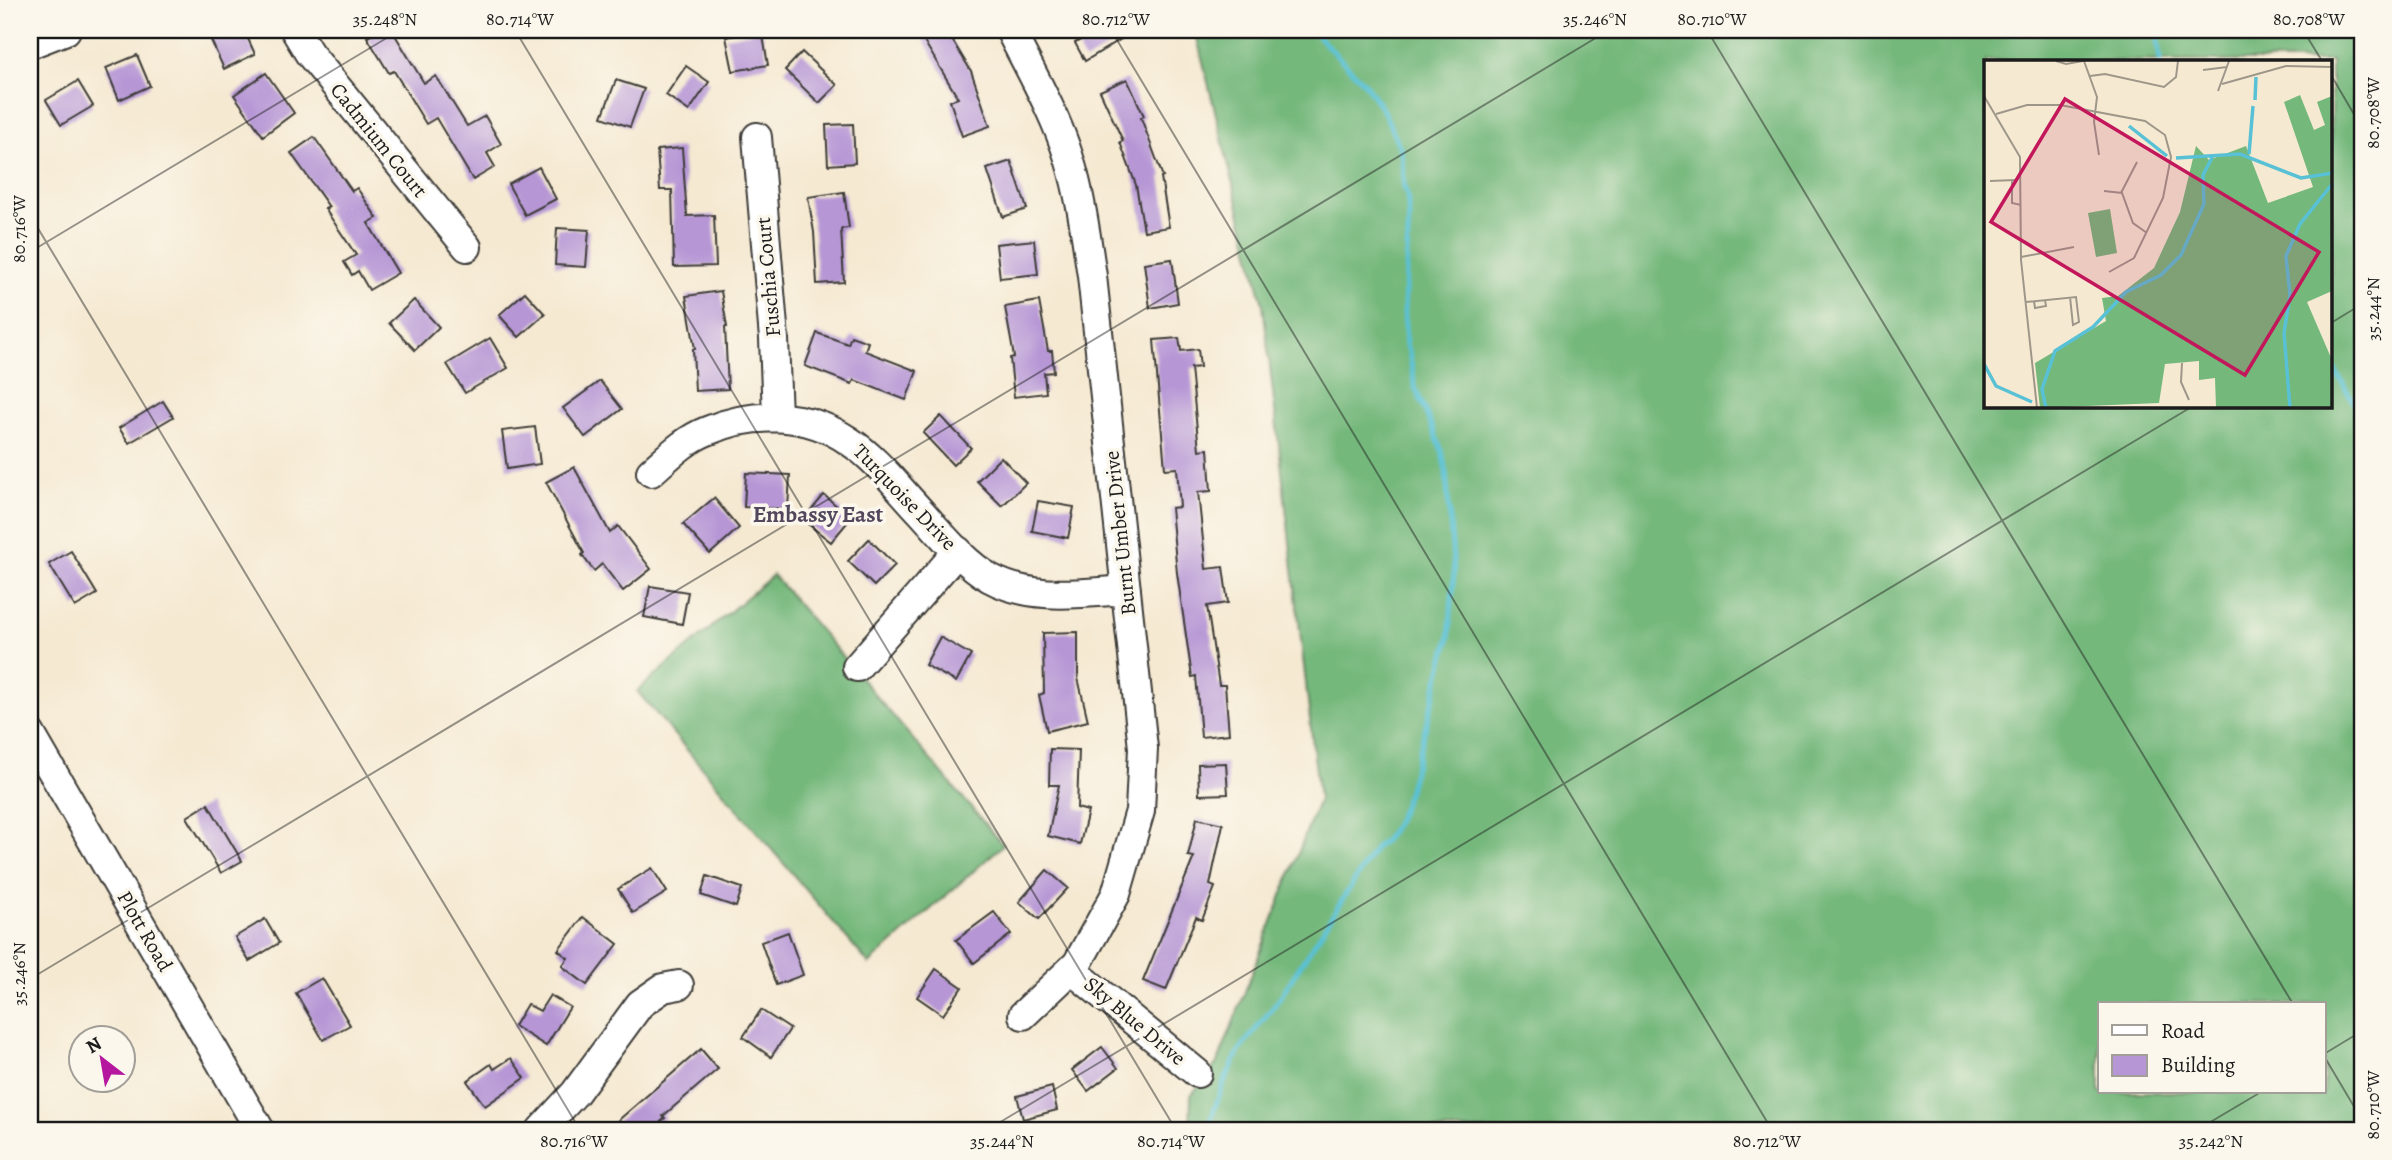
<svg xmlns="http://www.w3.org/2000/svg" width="2392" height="1160" font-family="Alegreya,serif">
<rect width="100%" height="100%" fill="#fbf7ec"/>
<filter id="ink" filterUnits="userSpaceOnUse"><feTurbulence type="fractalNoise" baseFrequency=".0143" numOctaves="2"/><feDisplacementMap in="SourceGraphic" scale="14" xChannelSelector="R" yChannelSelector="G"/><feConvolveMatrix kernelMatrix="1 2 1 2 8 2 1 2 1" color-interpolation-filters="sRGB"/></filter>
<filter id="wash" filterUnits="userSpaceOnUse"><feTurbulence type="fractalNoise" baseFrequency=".00686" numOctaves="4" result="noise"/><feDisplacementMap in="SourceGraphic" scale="28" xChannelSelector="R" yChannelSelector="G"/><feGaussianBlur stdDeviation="1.57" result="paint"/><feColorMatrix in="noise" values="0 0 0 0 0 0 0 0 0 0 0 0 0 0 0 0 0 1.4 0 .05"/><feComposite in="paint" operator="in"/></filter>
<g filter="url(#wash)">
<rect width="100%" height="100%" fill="#f5e9d2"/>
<g fill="#75b87b" stroke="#486a4c" stroke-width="2" fill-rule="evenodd">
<path d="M1195,30H2362V1130H1190L1191,1095L1218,1062L1319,799L1263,305ZM1986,61H2331V406H1986ZM2100,1004H2324V1092H2100Z"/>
<path d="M773,575L1003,845L869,964L637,691Z"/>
</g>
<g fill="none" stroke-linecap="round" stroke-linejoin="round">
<g stroke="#58c1d5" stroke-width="5">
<path d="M2156,30L2160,61"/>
<path d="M2331,363L2362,417"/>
<path d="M1207,1130L1224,1082L1239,1051L1277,1002L1376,847C1393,837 1401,811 1408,793L1449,639L1454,572L1446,472L1442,451L1415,387L1409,351L1406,345L1404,308L1409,217L1407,194L1404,188L1401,150L1384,112L1365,84L1312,30"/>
</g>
</g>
<g id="blocks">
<g fill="#b696d5">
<path d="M228,30H244L255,54L224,69L210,38Z"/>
<path d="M380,30H392L424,83L436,76L467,126L485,116L501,144L487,153L495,167L473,180L436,118L426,124L394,71L389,73L367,37Z"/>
<path d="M762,30L768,65L733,71L726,37Z"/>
<path d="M932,30H946L971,71L990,126L962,136L950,101L958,98L921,36Z"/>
<path d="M1084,30H1136L1085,61L1075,43L1088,36Z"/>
<path d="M802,52L837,85L819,103L785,70Z"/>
<path d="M137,55L150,86L119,100L106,68Z"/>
<path d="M686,66L709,82L689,111L666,95Z"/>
<path d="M266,73L294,113L263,136L234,95Z"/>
<path d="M1127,79L1144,116L1141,118L1163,177H1161L1169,227L1144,231L1136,185L1120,142L1123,141L1100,91Z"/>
<path d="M616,80L644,89L630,127L602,117Z"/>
<path d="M78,81L93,106L61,125L46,100Z"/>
<path d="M853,124L855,163L828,165L826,125Z"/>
<path d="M314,137L352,191L357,188L377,218L368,223L398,273L369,290L358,271L352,275L344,262L356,255L325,209L329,207L291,153Z"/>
<path d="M682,148L687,216L714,215L716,266L674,267L672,190H660L657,150Z"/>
<path d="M1011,161L1027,209L1003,217L987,169Z"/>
<path d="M539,167L556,199L525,215L508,184Z"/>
<path d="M844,192L849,228L841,229L844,282L817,284L814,232L808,197Z"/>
<path d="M557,228L589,230L586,267L555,265Z"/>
<path d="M1034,240L1038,274L1000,278L996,244Z"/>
<path d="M1172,259L1178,303L1150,308L1144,263Z"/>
<path d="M721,291L727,327H725L728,389L695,391L693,349H695L686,296Z"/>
<path d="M525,292L545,314L519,337L499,315Z"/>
<path d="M414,300L439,327L415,350L389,323Z"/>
<path d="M1039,301L1048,351H1052L1054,372L1044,373L1046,393L1014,397L1010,358L1014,357L1005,307Z"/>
<path d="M817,333L848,344L851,336L868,342L865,351L917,371L906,400L854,380L852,384L805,366Z"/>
<path d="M490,338L508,368L465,393L447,364Z"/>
<path d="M1179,338L1181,351L1198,349L1200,367L1191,368L1199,450L1208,449L1211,491L1198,492L1206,569L1223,567L1228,603L1207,606L1219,685H1225L1229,734L1201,737L1196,676L1192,677L1177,573L1171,508L1180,507L1177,468L1165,469L1154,340Z"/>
<path d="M600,381L622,409L585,437L563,408Z"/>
<path d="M163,401L173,417L129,443L119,428Z"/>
<path d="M941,416L971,448L953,465L923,433Z"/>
<path d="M535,427L540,464L507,469L502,431Z"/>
<path d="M1001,457L1026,483L1002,506L977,481Z"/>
<path d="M574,467L610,533L618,526L651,569L623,591L602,564L594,571L582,555L584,553L546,482Z"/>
<path d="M746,473L790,475L788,509L744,507Z"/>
<path d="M824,495L851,518L831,542L803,520Z"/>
<path d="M714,498L739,528L710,554L683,524Z"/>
<path d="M1038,501L1074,507L1068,538L1032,531Z"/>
<path d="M869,539L895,565L874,586L848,561Z"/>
<path d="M71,551L97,594L75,607L49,564Z"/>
<path d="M650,586L688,592L682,624L644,617Z"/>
<path d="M1078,632V678L1088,721L1047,731L1039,695L1044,693L1043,633Z"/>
<path d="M940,637L971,655L956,682L925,665Z"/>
<path d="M1050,749L1079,750L1077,808L1088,811L1080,844L1048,836L1059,785H1049Z"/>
<path d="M1226,763L1228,794L1199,795L1198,764Z"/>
<path d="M208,804L242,861L221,873L187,817Z"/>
<path d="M1197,818L1223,824L1210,885L1215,887L1202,920L1196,917L1166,990L1143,981L1194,857L1188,856Z"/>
<path d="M652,868L667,892L633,913L618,889Z"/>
<path d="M1047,870L1068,888L1039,919L1019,902Z"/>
<path d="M707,876L742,888L736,907L701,895Z"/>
<path d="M994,912L1011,934L974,963L956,940Z"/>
<path d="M583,917L618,944L587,985L562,966L568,958L558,950Z"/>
<path d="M265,919L279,943L249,961L235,937Z"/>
<path d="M788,932L803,975L776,985L761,942Z"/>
<path d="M936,969L962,987L943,1015L917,997Z"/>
<path d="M322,978L350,1025L323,1040L296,993Z"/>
<path d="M550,995L570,1007L546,1046L514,1026L527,1004L540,1011Z"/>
<path d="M761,1010L790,1029L771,1057L743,1037Z"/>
<path d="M1102,1047L1118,1068L1088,1091L1072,1070Z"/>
<path d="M701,1049L718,1069L663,1116L665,1118L652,1130H607Z"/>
<path d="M511,1058L525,1078L485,1106L467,1081L491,1064L494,1069Z"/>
<path d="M1052,1087L1057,1110L1023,1119L1017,1096Z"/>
</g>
</g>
</g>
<g filter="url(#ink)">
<use href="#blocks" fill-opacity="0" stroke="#3d3b37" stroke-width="2"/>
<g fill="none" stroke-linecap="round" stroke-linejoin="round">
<defs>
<g id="minor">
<path d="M295,30L309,53L467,247"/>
<path d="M1010,30C1031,72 1055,113 1069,158C1081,197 1086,236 1092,276L1143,748L1140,811L1116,894L1077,964L1023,1015"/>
<path d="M30,44L66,30"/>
<path d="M757,137L774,339L777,416"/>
<path d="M651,472C668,457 686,439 707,431C753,411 807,412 849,441C877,459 898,488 921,512C942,535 963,562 990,578C1032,601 1081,593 1126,590"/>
<path d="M857,667L958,551"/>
<path d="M30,733L260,1130"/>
<path d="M1072,970L1197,1073"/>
<path d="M541,1130L575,1093L640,1004L663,988L679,985"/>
</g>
</defs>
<use href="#minor" stroke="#3d3b37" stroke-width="32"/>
<use href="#minor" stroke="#fff" stroke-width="28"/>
</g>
</g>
<path fill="none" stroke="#1c1c1c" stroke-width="2" stroke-opacity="0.45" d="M515,30L1176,1130M1111,30L1772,1130M1707,30L2293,1004M2303,30L2322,61M2331,75L2362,128M30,215L580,1130M30,252L400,30M2331,323L2362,304M30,979L1609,30M2324,1054L2362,1031M2324,1056L2362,1120M987,1130L2193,406M2197,1130L2261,1092"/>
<g text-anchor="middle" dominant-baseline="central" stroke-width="7" stroke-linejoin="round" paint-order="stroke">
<g font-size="21" fill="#1c1c1c" stroke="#fbf7ec">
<text transform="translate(379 140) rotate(51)">Cadmium Court</text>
<text transform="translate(768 277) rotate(-95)">Fuschia Court</text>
<text transform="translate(905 497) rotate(46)">Turquoise Drive</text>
<text transform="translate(1120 533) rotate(-96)">Burnt Umber Drive</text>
<text transform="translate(145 931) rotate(60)">Plott Road</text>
<text transform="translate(1135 1021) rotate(40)">Sky Blue Drive</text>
</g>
<g font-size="23" font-weight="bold" fill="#52475d" stroke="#fbf7ec">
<text x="818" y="514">Embassy East</text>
</g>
</g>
<g transform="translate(1984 60)">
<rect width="348" height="348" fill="#f5e9d2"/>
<path d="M316,35L330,70L341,65L333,42L348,36V231L323,242L348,300V348H232L231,318L215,320V301L181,304L175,343L56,348L51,303L122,261L118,238L134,236L170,208L196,152L212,86L225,100L262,86L284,143L329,127L300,42ZM126,149L133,193L112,197L104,153Z" fill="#75b87b"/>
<path fill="none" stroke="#58c1d5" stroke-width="3.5" d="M271,40L272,17M145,66L183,96M265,94L269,46M192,98L256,94L317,118L349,113M0,304L12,326L48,342M62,348L58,329L71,291L109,267L142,232L177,215L197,195L220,144L219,115L229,96M306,348L300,273L306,235L302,196L316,164L349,123"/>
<path fill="none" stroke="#9e9789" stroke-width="2" d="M72,1L82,4L99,1M100,1L113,37L110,62L115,95M219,10L243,7M106,16L121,14L180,27L192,17L194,1M238,24L302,6L349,7M234,31L245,1M0,36L36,97L37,200L53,348M12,54L43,45H76L161,61L181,75L187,97L179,138L150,198L125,212M28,120V143L37,145M6,121L31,120M120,131L138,133L149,163L163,173M137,133L153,102M37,197L90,187M50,241L51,248L62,246L61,240M42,242L92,237L95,262L89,265L86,237M198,303L197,322L205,340"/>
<path fill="#c2185b" fill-opacity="0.15" stroke="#c2185b" stroke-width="3.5" d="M81,39L335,192L261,315L7,162Z"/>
<rect width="348" height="348" fill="none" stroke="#1c1c1c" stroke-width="3.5"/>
</g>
<rect width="2392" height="1160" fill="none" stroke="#fbf7ec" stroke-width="77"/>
<rect x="2098" y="1002" width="228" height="91" fill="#fbf7ec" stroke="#a29f99" stroke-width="2"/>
<rect x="2112" y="1025" width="35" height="10" fill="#ffffff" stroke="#a29f99" stroke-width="2"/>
<text x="2161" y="1038" font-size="21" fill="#1c1c1c">Road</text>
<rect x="2112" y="1055" width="35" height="21" fill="#b696d5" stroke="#a29f99" stroke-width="2"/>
<text x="2161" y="1072" font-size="21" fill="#1c1c1c">Building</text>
<g transform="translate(102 1059) rotate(329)"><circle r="33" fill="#fbf7ec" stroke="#a29f99" stroke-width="2"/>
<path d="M0-5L12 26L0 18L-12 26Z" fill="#b5179e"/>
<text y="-10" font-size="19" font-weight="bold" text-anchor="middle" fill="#1c1c1c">N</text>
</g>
<rect x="38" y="38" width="2316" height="1084" fill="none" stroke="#1c1c1c" stroke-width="2.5"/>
<g font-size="18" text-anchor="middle" fill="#1c1c1c">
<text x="385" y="25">35.248°N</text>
<text x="520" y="25">80.714°W</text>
<text x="1116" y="25">80.712°W</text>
<text x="1595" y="25">35.246°N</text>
<text x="1712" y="25">80.710°W</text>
<text x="2309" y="25">80.708°W</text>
<text transform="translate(2373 113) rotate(-90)" y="6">80.708°W</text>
<text transform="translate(19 229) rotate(-90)" y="6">80.716°W</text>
<text transform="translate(2373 309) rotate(-90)" y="6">35.244°N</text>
<text transform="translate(19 974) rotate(-90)" y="6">35.246°N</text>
<text transform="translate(2373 1105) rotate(-90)" y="6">80.710°W</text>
<text x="574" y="1147">80.716°W</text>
<text x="1002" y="1147">35.244°N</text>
<text x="1171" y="1147">80.714°W</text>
<text x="1767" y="1147">80.712°W</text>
<text x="2211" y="1147">35.242°N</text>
</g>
</svg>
